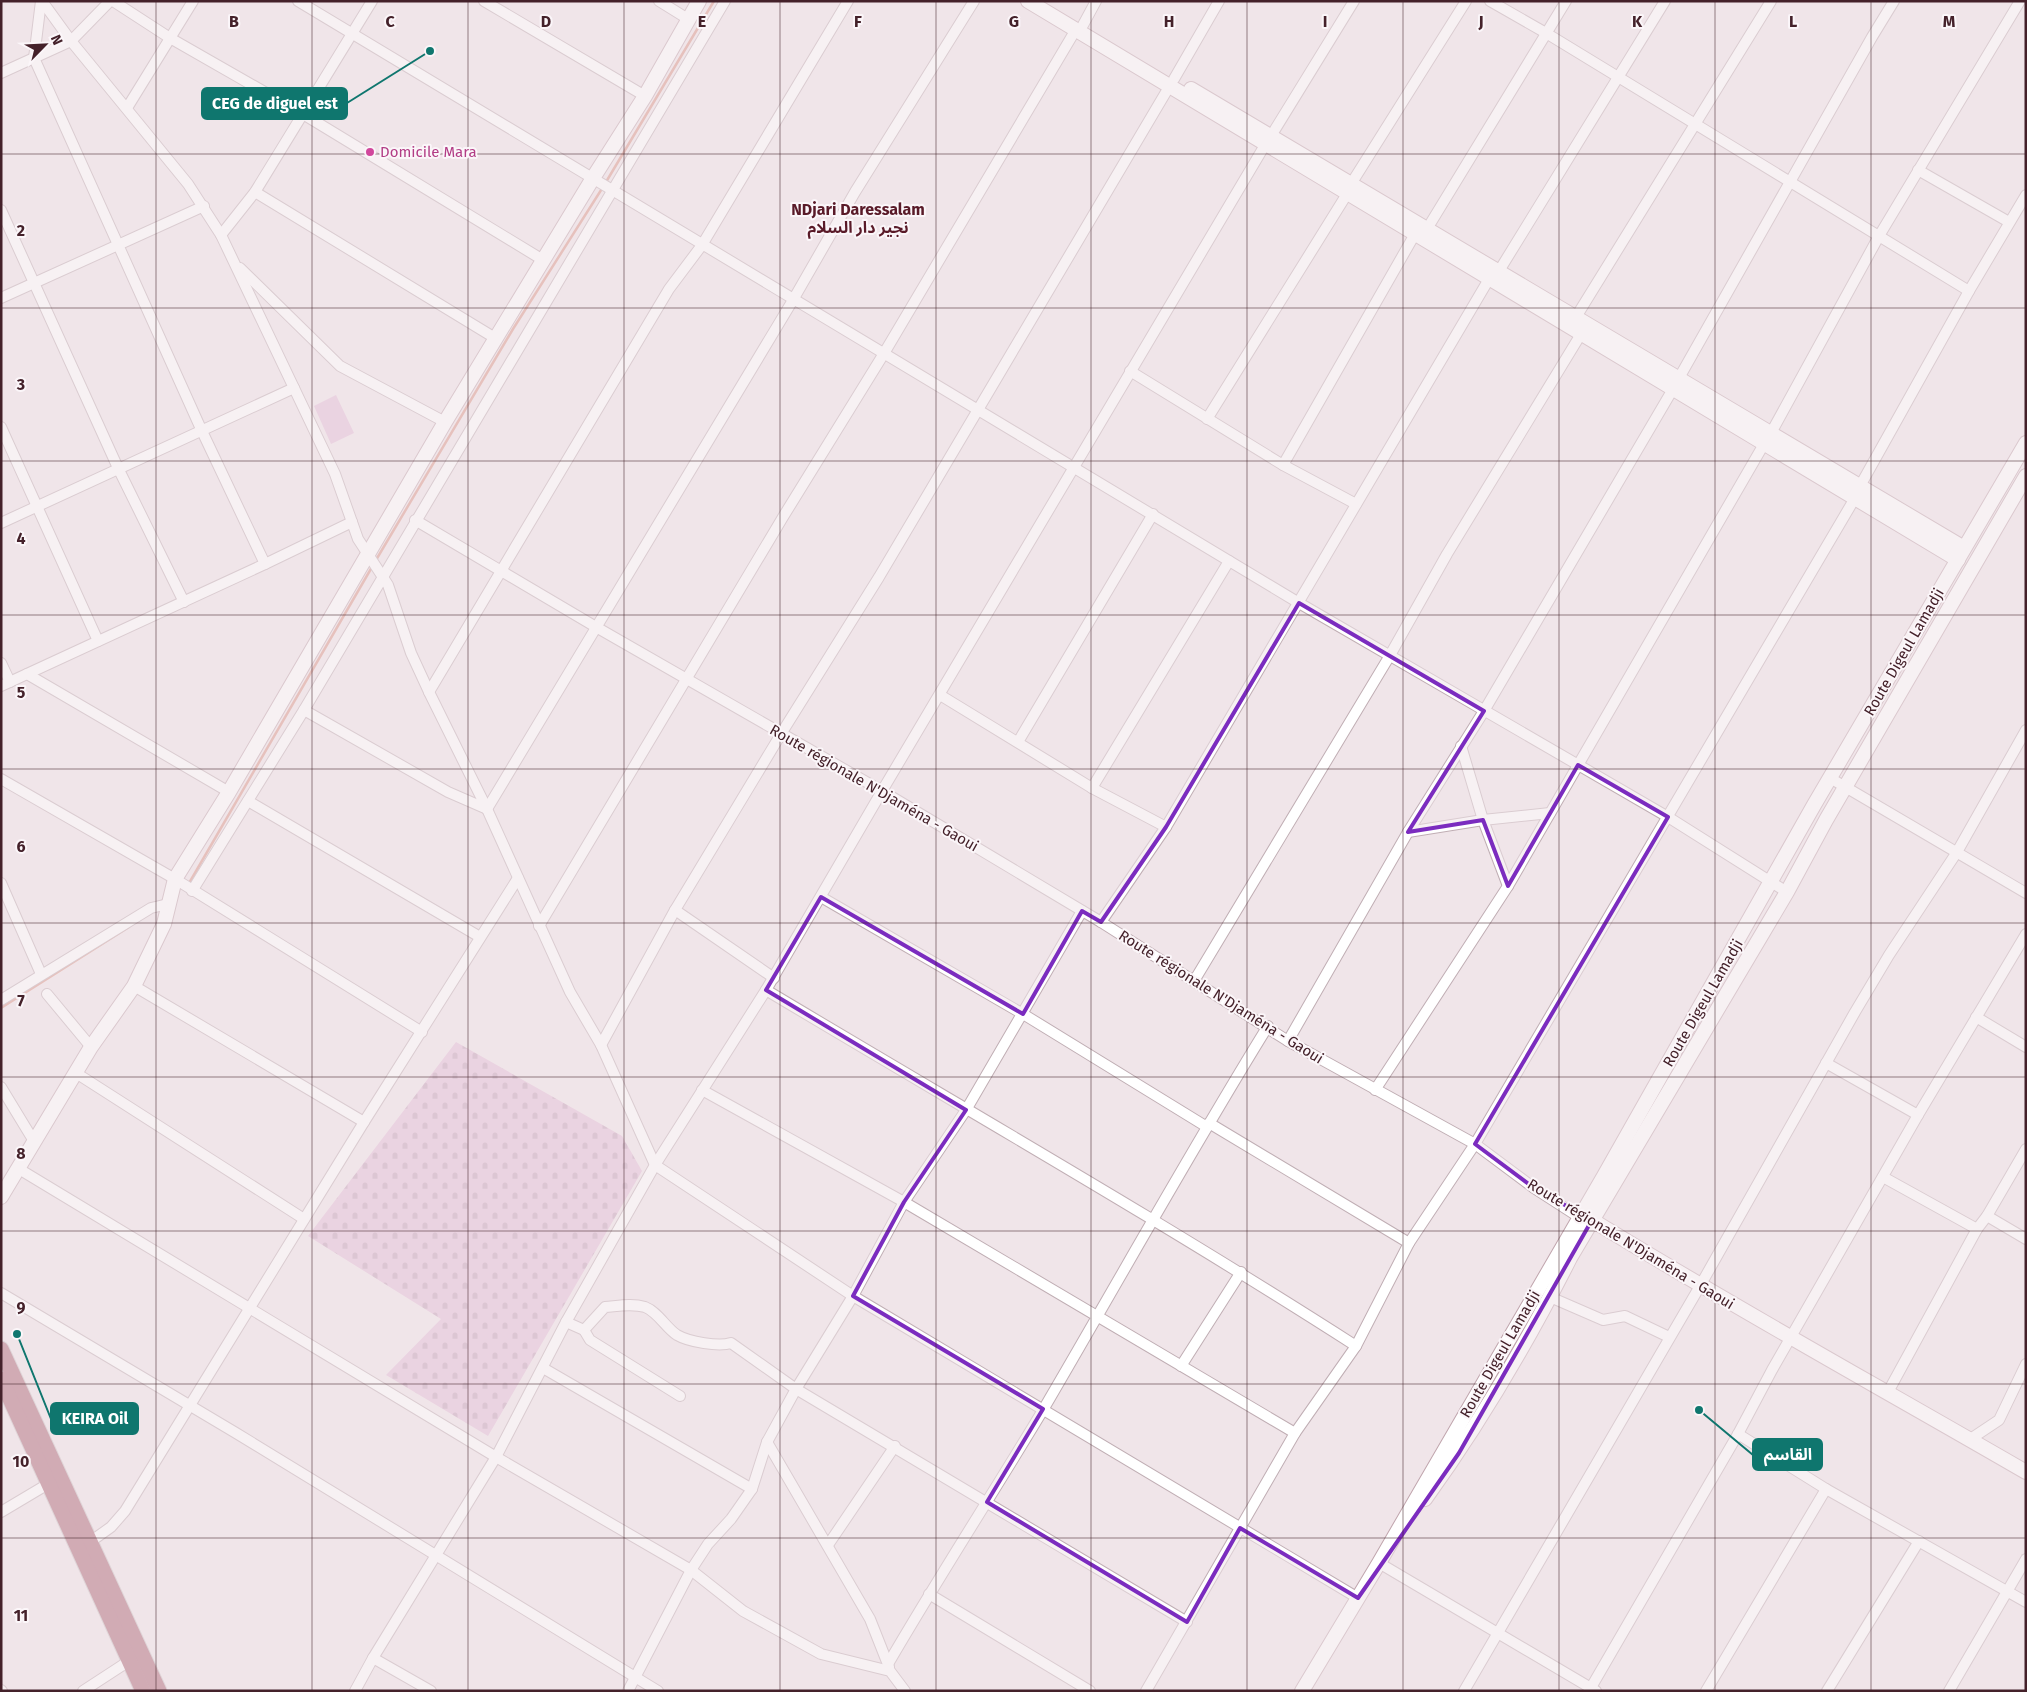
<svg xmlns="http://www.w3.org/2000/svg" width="2027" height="1692" font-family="'Fira Sans','Noto Sans Arabic',sans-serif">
<defs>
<pattern id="cemetery-stones" width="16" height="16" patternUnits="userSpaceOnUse" patternTransform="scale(1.25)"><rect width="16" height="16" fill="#e3bcd7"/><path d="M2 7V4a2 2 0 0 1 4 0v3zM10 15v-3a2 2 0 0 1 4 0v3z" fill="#c4a1b9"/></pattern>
</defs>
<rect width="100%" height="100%" fill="#f0e5e9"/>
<path fill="url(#cemetery-stones)" d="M456,1042L622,1136L642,1171L488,1436L386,1375L441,1319L308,1236Z"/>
<path fill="#e3bcd7" d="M336,395L354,433L331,444L314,406Z"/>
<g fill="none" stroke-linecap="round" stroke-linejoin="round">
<g stroke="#da9687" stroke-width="2.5">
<path d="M606,182L714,1"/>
<path d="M376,560L513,329L603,187"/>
<path d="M188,885L372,567"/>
<path d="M1,1008L129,927"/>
</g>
<defs>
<g id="street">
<path d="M41,1L34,58L201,429L265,564"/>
<path d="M42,1L71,41L188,184L221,235L335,474L358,539L388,585L411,653L429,692L487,809L570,992L601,1045L655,1165L853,1296L1358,1598"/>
<path d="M113,1L170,38L303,114L543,260"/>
<path d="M298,1L1299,603L1668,817L1787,892"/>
<path d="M484,1L645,96"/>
<path d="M659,1L688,19"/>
<path d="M1490,1L1546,33L1969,291"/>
<path d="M1083,25L1096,1"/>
<path d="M1,73L71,41L110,1"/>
<path d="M1174,79L1219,1"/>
<path d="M127,108L193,1"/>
<path d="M1271,136L1354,1"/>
<path d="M1918,170L2009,222"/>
<path d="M1351,184L1466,1"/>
<path d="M255,192L495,338"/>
<path d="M1,210L118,468L184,602"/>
<path d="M1427,229L1566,1"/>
<path d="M221,235L255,192L372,1"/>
<path d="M240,268L340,366L445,422"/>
<path d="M1499,271L1665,1"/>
<path d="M1,298L204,206"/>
<path d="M1576,317L1771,1"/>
<path d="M1130,371L1283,465L1356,504"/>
<path d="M1679,378L1872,37L1894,1"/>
<path d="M1207,419L1347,194"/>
<path d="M1,427L98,641"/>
<path d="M1771,433L1879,236L2020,1"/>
<path d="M1283,465L1415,234"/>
<path d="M1860,486L1969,291L2026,195"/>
<path d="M415,520L596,627L882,791L1101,922L1288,1041L1475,1144L1534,1188L1579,1217"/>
<path d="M1,523L294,388"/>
<path d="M1,663L10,682"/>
<path d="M27,674L229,792"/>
<path d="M1,686L265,564L352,522"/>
<path d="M429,692L669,289L702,245L848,1"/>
<path d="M940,695L1092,788L1166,827L1101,922"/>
<path d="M304,710L448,792L487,809L793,300L855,192L974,1"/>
<path d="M1018,742L1153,514"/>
<path d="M1461,746L1483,820L1508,886"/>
<path d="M1830,778L2026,893"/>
<path d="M1,779L175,879L422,1032"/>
<path d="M1092,788L1229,561"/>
<path d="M248,801L480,937"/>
<path d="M1166,827L1489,279"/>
<path d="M1408,832L1483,820L1550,813"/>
<path d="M1,883L41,974"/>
<path d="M192,891L304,710L725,1"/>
<path d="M821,897L1023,1014L1207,1127"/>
<path d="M675,910L774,978"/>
<path d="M539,926L783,517L883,355L1075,31"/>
<path d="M1194,981L1389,657L1447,554L1581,334"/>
<path d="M134,986L364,1122"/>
<path d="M766,990C963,1108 1163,1222 1356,1346"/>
<path d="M47,994L91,1047"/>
<path d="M1,1000L151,908L168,904"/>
<path d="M1976,1017L2026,1047"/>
<path d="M1288,1041L1408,832L1484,711L1673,389"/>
<path d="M601,1045L675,910L781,734L879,577L1169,87"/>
<path d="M1826,1063L1918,1115"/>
<path d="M76,1073L304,1219"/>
<path d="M1,1087L35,1143"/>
<path d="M702,1090L904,1202L1295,1433"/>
<path d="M1375,1090L1508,886L1764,444"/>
<path d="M1209,1123L1409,1243"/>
<path d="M19,1169L496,1457L691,1570L743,1611L821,1654L890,1671L905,1691"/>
<path d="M1883,1177L1977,1229"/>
<path d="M1987,1216L2026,1239"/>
<path d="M1,1293L236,1433L658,1691"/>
<path d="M1550,1297L1603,1320L1625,1316L1669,1337"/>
<path d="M566,1322L584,1330L590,1340L680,1396"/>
<path d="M584,1330L605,1307C618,1306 632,1303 645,1307C658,1312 666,1328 677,1335C689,1342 719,1347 731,1343L796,1389L1187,1622"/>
<path d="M1181,1366L1241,1272"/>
<path d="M543,1368L752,1489"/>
<path d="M1888,1392L1977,1229L1987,1216L2026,1149"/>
<path d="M1738,1434L1826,1489L2026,1602"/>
<path d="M1969,1440L1999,1420L2026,1364"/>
<path d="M767,1442L870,1619L889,1667"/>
<path d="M1,1512L53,1481"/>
<path d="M90,1542L111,1527L125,1511L364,1122L518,878"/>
<path d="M828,1545L895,1446"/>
<path d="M1379,1563L1596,1691"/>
<path d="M929,1594L1090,1691"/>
<path d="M373,1658L431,1691"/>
<path d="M888,1664C938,1578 992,1495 1043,1410C1118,1282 1190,1152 1268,1026"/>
<path d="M1,1690L2,1691"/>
<path d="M83,1691L129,1661"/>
<path d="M355,1691L373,1658L496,1457L566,1322L655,1165L766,990L882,791L1265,145"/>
<path d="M628,1691L691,1570L708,1544L731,1519L752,1489L767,1442L796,1389L853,1296L904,1202L966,1110L1082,911"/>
<path d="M1146,1691L1295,1433L1356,1346L1409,1243L1475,1144L1855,498"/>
<path d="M1464,1691L1700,1286L1855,1012L1889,955L1957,852L2026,730"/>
<path d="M1589,1691L1738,1434L1772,1370L1918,1115L2026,934"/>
<path d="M1706,1691L1826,1489"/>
<path d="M1827,1691L1919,1541"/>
<path d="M1949,1691L2026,1559"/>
</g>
<g id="secondary">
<path d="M1028,1L1958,560"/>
<path d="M1191,89L1964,548"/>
<path d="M1,1197L91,1047L134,986L164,924L175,879L229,792L445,422L593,178L645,96L699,1"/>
<path d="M1585,1218L1592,1220C1735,1308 1881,1388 2026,1472"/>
<path d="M1425,1499C1480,1423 1528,1341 1570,1258L1787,892L1826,820L2026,476"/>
<path d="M1302,1691L1379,1563L1604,1176L1814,805L2026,443"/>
</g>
<g id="primary">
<path d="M1,1349L159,1691"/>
<path d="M1,1379L143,1691"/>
</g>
</defs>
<use href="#street" stroke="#c0aeb4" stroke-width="12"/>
<use href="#secondary" stroke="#c0a5ad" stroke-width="16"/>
<use href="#primary" stroke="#cbc1c3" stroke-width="17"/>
<use href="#street" stroke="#fff" stroke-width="10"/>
<use href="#secondary" stroke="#fff" stroke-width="14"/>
<use href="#primary" stroke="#aa6474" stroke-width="15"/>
</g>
<path d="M0 0H2027V1692H0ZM1299,603L1484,711L1408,832L1483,820L1508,886L1578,765L1668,817L1475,1144L1534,1188L1592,1220L1459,1453L1358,1598L1240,1528L1187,1622L987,1502L1043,1409L853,1296L904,1202L966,1110L766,990L821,897L1023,1014L1082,911L1101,922L1166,827Z" fill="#f0e5e9" fill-opacity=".55" fill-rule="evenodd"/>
<path fill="none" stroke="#7b2cbf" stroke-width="4" stroke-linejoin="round" d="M1299,603L1484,711L1408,832L1483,820L1508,886L1578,765L1668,817L1475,1144L1534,1188L1592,1220L1459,1453L1358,1598L1240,1528L1187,1622L987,1502L1043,1409L853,1296L904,1202L966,1110L766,990L821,897L1023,1014L1082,911L1101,922L1166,827Z"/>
<path fill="none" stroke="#44212a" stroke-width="1" stroke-opacity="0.55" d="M156,1V1691M312,1V1691M468,1V1691M624,1V1691M780,1V1691M936,1V1691M1091,1V1691M1247,1V1691M1403,1V1691M1559,1V1691M1715,1V1691M1871,1V1691M1,154H2026M1,308H2026M1,461H2026M1,615H2026M1,769H2026M1,923H2026M1,1077H2026M1,1231H2026M1,1384H2026M1,1538H2026"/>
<circle fill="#d1479c" stroke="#fbf6f9" stroke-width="2" cx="370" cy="152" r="5"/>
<g text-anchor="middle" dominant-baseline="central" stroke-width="4" stroke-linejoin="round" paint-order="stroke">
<g font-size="15" fill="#b23c85" stroke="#fbf6f9" text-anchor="start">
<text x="380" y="152">Domicile Mara</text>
</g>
<g font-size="15" fill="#44212a" stroke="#fbf6f9">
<text transform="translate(1904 652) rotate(-60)">Route Digeul Lamadji</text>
<text transform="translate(874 788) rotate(30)">Route régionale N'Djaména - Gaoui</text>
<text transform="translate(1221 997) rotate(32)">Route régionale N'Djaména - Gaoui</text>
<text transform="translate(1703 1003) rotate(-60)">Route Digeul Lamadji</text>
<text transform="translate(1631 1244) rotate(31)">Route régionale N'Djaména - Gaoui</text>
<text transform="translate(1500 1354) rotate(-60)">Route Digeul Lamadji</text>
</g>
<g font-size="16" font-weight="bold" fill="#591a28" stroke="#fbf6f9">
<text x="858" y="209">NDjari Daressalam<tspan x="858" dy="18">نجير دار السلام</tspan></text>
</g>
</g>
<g font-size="16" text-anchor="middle" font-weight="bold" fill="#44212a" stroke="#fbf6f9" stroke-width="4" stroke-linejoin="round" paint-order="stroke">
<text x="234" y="27">B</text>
<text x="390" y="27">C</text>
<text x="546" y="27">D</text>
<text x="702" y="27">E</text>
<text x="858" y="27">F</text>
<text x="1014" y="27">G</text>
<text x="1169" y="27">H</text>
<text x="1325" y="27">I</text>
<text x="1481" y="27">J</text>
<text x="1637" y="27">K</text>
<text x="1793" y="27">L</text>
<text x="1949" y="27">M</text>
<text x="21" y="236">2</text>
<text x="21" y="390">3</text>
<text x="21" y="544">4</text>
<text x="21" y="698">5</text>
<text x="21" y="852">6</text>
<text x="21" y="1006">7</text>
<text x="21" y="1159">8</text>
<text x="21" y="1313">9</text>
<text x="21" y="1467">10</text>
<text x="21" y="1621">11</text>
</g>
<path fill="none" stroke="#0f766e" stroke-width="2" d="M430 51L347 103M17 1334L51 1419M1699 1410L1753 1455"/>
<g fill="#0f766e" stroke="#fbf6f9" stroke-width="2">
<circle cx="430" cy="51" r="5"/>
<circle cx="17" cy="1334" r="5"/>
<circle cx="1699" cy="1410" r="5"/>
</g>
<g fill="#0f766e" stroke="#0f766e" stroke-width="2">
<rect x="202" y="88" width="145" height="31" rx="5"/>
<rect x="51" y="1403" width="87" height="31" rx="5"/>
<rect x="1753" y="1439" width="69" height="31" rx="5"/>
</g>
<g font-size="16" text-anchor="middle" font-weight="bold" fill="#fff">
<text x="275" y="109">CEG de diguel est</text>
<text x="95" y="1424">KEIRA Oil</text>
<text x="1788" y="1460">القاسم</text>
</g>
<rect width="2027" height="1692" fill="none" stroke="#44212a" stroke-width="5"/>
<g transform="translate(45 45) rotate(66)" stroke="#fbf6f9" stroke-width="4" paint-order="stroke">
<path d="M0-4L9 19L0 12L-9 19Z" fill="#44212a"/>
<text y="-8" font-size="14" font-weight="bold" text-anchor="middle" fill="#44212a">N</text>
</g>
</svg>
